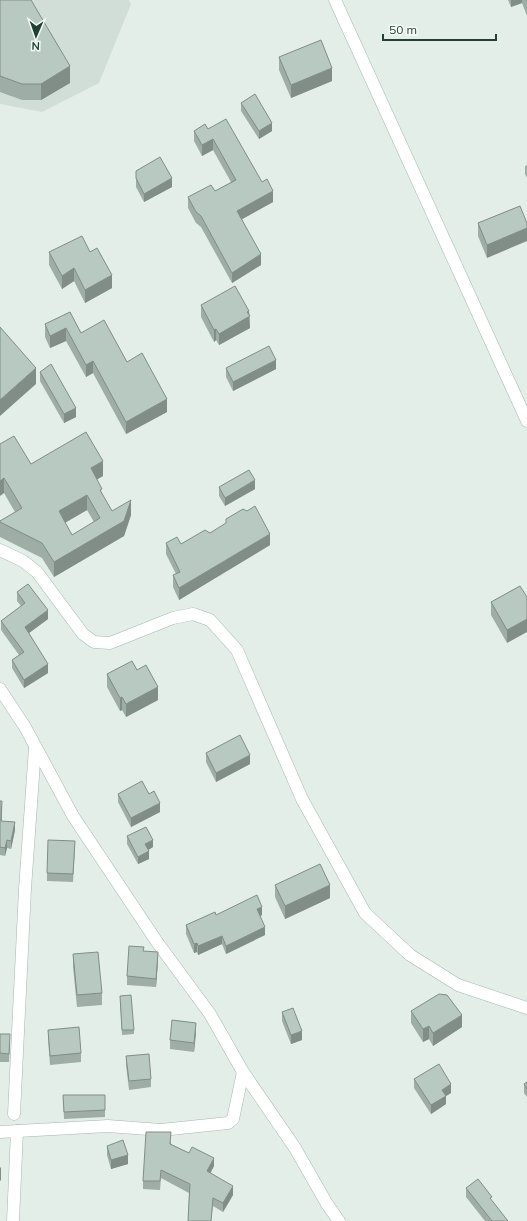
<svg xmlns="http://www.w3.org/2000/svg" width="527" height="1221" font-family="Mulish,sans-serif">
<rect width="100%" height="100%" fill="#e3eee8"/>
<path fill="#d1ded7" d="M0,0H129L131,4L99,83L42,112L0,104Z"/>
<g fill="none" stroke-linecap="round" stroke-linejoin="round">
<defs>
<g id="minor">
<path d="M335,0L527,421"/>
<path d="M0,550L23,561L37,572L83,634L94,642L110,643L173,618L193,614L210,620L237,650L302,799L365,913L410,955L458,985L527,1008"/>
<path d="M0,689L25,727L73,816L157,942L210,1014L243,1072L295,1148L327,1204L339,1221"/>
<path d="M14,1114L25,889L35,748"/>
<path d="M0,1132L108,1126L161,1130L228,1123L233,1119L243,1072"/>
<path d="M13,1221L17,1131"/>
</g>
</defs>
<use href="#minor" stroke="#a5b7af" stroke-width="13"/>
<use href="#minor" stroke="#fff" stroke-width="12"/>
</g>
<g fill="#9eada6" fill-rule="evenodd">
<path d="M0,0L70,83L41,100H22L0,92Z"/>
<path d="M508,0H527V16L522,3L511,7Z"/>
<path d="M279,57L332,81L291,98L279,70Z"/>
<path d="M241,103L272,131L259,139L241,111Z"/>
<path d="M208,129L273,202L242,219L261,265L232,283L201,227L196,223L188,208V197L215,191L231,182L213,150L202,156L194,141V131Z"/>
<path d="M527,165V178L525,174V166Z"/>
<path d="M136,171L172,187L144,202L136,187Z"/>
<path d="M520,206L487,258L478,236V223Z"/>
<path d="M49,252H90L112,288L85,303L74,281L62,289L49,265Z"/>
<path d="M201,305L249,311L250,328L219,345L216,340L214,342L201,317Z"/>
<path d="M70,312L81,333L127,362L167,412L126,434L93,373L86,377L66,341L50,348L45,337V324Z"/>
<path d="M226,368L276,369L233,391L226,377Z"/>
<path d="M40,372L76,417L64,423L40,381Z"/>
<path d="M0,444L31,464L103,476L97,479L102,494L112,511L131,515L124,536L54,577L42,558L0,537V521L15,512L4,493ZM87,510L94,522L72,535L65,523Z"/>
<path d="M219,487L255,489L225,506L219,496Z"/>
<path d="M210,533L270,545L179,600L173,587V575L176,574L166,554V543L181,544Z"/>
<path d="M520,586L507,643L491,615V602Z"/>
<path d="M17,592L48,619L29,633L48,673L24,688L12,668V660L19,655L1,630V621L21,606L17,601Z"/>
<path d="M137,670L158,700L126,717L122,710L120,711L107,687V674Z"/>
<path d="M206,753L250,764L216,782L206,762Z"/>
<path d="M118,794L160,812L131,827L118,802Z"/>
<path d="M0,801L2,809V821L15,830L11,849L7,848L5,856L0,855Z"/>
<path d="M127,836L153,847L148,850L149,859L138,864L127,844Z"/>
<path d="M75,849L73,882L47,881V873Z"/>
<path d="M275,885L330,898L285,919L275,897Z"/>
<path d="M216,915H262L260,916L265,935L226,954L222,944L198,955L197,952L194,953L186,934V925Z"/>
<path d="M73,954L102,993V1005L77,1007L73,967Z"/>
<path d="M158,961L156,987L127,985V976Z"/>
<path d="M120,1000L134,1030V1034L122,1035Z"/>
<path d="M411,1011L462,1027L433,1046L429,1039L423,1042L411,1023Z"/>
<path d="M282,1012L302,1040L291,1044L282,1021Z"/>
<path d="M48,1030L81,1053V1062L50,1065L48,1038Z"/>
<path d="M196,1032L194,1052L170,1049V1040Z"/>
<path d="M0,1034L10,1043L9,1062H0Z"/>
<path d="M126,1056L151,1079V1087L129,1090L126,1065Z"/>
<path d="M414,1079L451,1093L446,1096V1104L431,1114L414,1088Z"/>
<path d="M527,1082V1097L524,1093V1084Z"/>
<path d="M63,1095L105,1110V1117L64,1119Z"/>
<path d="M171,1141V1144L214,1166L210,1173L233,1195L223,1212L213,1206L211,1221H188L189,1193L161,1178L160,1190L143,1189V1181Z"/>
<path d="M107,1146L128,1164L111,1169L107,1155Z"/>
<path d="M466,1188L508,1221H485L466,1197Z"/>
</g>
<g fill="#818d87">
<path d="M511,0H522V3L511,7Z"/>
<path d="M70,66V83L41,100V84Z"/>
<path d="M332,68V81L291,98V85Z"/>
<path d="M272,123V131L259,139V131Z"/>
<path d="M213,139V150L202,156V145Z"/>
<path d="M172,178V187L144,202V194Z"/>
<path d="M273,191V202L237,222V211Z"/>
<path d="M527,228V241L487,258V245Z"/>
<path d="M261,254V265L232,283V273Z"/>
<path d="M74,268V281L62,289V276Z"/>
<path d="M112,275V288L85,303V290Z"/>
<path d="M249,311L250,328L219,345V334Z"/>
<path d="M66,328V341L50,348V336Z"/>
<path d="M216,329V340L214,342V330Z"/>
<path d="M276,360V369L233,391V382Z"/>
<path d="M93,361V373L86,377V365Z"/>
<path d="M36,368V384L0,416V400Z"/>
<path d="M167,399V412L126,434V422Z"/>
<path d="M76,408V417L64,423V414Z"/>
<path d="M103,461V476L91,483V468Z"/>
<path d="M4,478V493L0,496V481Z"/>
<path d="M255,480V489L225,506V498Z"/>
<path d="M87,495V510L59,526V511Z"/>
<path d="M131,500V515L124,536L54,577V562Z"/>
<path d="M270,534V545L179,600V588Z"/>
<path d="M48,610V619L25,636V627Z"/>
<path d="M527,619V632L507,643V630Z"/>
<path d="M48,664V673L24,688V680Z"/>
<path d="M158,687V700L126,717V704Z"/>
<path d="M122,697V710L120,711V698Z"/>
<path d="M250,755V764L216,782V773Z"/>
<path d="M160,803V812L131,827V818Z"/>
<path d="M15,822V830L11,849V841Z"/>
<path d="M7,840V848L5,856V848Z"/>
<path d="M153,840V847L145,852V844Z"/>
<path d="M149,851V859L138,864V857Z"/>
<path d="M330,885V898L285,919V906Z"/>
<path d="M262,907V915L257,918V909Z"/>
<path d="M265,927V935L226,954V946Z"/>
<path d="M222,936V944L198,955V946Z"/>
<path d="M197,943V952L194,953V944Z"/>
<path d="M158,952V961L156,987V979Z"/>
<path d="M462,1015V1027L433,1046V1033Z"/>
<path d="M196,1023V1032L194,1052V1043Z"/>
<path d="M429,1026V1039L423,1042V1029Z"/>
<path d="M302,1031V1040L291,1044V1035Z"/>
<path d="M451,1084V1093L446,1096V1104L431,1114V1105L442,1090Z"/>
<path d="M128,1155V1164L111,1169V1160Z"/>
<path d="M214,1158V1166L207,1180V1171Z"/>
<path d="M1,1167V1180L0,1181V1168Z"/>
<path d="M233,1186V1195L223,1212V1203Z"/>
</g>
<g fill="#b8c9c1" stroke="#818d87" fill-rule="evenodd">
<path d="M0,0H31L70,66L41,84H22L0,76Z"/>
<path d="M321,40L332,68L291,85L279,57Z"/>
<path d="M255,94L272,123L259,131L241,103Z"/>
<path d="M226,119L262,182L267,179L273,191L237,211L261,254L232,273L201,216L196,212L188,197L211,185L215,191L236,180L213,139L202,145L194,131L205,124L208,129Z"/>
<path d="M160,157L172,178L144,194L136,178V171Z"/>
<path d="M520,206L527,223V228L487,245L478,223Z"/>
<path d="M82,236L90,252L97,248L112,275L85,290L74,268L62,276L49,252Z"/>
<path d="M235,286L249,311L247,312L250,316L219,334L216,329L214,330L201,305Z"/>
<path d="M70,312L81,333L104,320L127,362L142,353L167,399L126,422L93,361L86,365L66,328L50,336L45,324Z"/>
<path d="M0,327L36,368L0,400Z"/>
<path d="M269,346L276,360L233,382L226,368Z"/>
<path d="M51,364L76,408L64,414L40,372Z"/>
<path d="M86,432L103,461L91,468L102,489L100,490L112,511L131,500L124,521L54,562L42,543L0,522V521L22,508L4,478L0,481V444L14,436L31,464ZM87,495L100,518L72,535L59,511Z"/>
<path d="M249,470L255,480L225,498L219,487Z"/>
<path d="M255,506L270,534L179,588L173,575L180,572L166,543L177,537L181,544L205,530L210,533L226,523V519L243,509L247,511Z"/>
<path d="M28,584L48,610L25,627L48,664L24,680L12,660L24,652L1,621L25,603L17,592Z"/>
<path d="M520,586L527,597V619L507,630L491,602Z"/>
<path d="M132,661L137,670L146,665L158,687L126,704L122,697L120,698L107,674Z"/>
<path d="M240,735L250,755L216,773L206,753Z"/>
<path d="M142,781L149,794L154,791L160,803L131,818L118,794Z"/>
<path d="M0,801H2L1,821L15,822L11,841L7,840L5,848L0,847Z"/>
<path d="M146,827L153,840L145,844L149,851L138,857L127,836Z"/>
<path d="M48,840L75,841L73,874L47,873Z"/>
<path d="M320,864L330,885L285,906L275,885Z"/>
<path d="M257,895L262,907L257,909L265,927L226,946L222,936L198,946L197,943L194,944L186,925L215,912L216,915Z"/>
<path d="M129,946L144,947L143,951L158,952L156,979L127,976Z"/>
<path d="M98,952L102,993L77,995L73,954Z"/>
<path d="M439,994L447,995L462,1015L433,1033L429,1026L423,1029L411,1011Z"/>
<path d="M131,995L134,1030H122L120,996Z"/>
<path d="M293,1008L302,1031L291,1035L282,1012Z"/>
<path d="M172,1020L196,1023L194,1043L170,1040Z"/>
<path d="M79,1027L81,1053L50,1056L48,1030Z"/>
<path d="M0,1034H10L9,1054L0,1053Z"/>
<path d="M149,1054L151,1079L129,1081L126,1056Z"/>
<path d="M439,1064L451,1084L442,1090L446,1096L431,1105L414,1079Z"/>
<path d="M527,1082V1089L524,1084Z"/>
<path d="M63,1095H105V1110L64,1112Z"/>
<path d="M146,1132H171L170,1144L189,1153L192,1147L214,1158L207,1171L233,1186L223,1203L213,1198L211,1221H188L190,1184L161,1170L160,1181H143Z"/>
<path d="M123,1140L128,1155L111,1160L107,1146Z"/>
<path d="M478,1179L492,1197L490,1198L508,1221H492L466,1188Z"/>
</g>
<g transform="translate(36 36) rotate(182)" stroke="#f4faf7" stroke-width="3" paint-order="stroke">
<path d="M0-3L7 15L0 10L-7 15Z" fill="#214135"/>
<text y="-6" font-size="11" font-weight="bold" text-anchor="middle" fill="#214135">N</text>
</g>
<path d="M383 34v6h113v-6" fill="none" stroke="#214135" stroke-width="2"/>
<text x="389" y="34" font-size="12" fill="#214135" stroke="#f4faf7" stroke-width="3" paint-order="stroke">50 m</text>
</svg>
